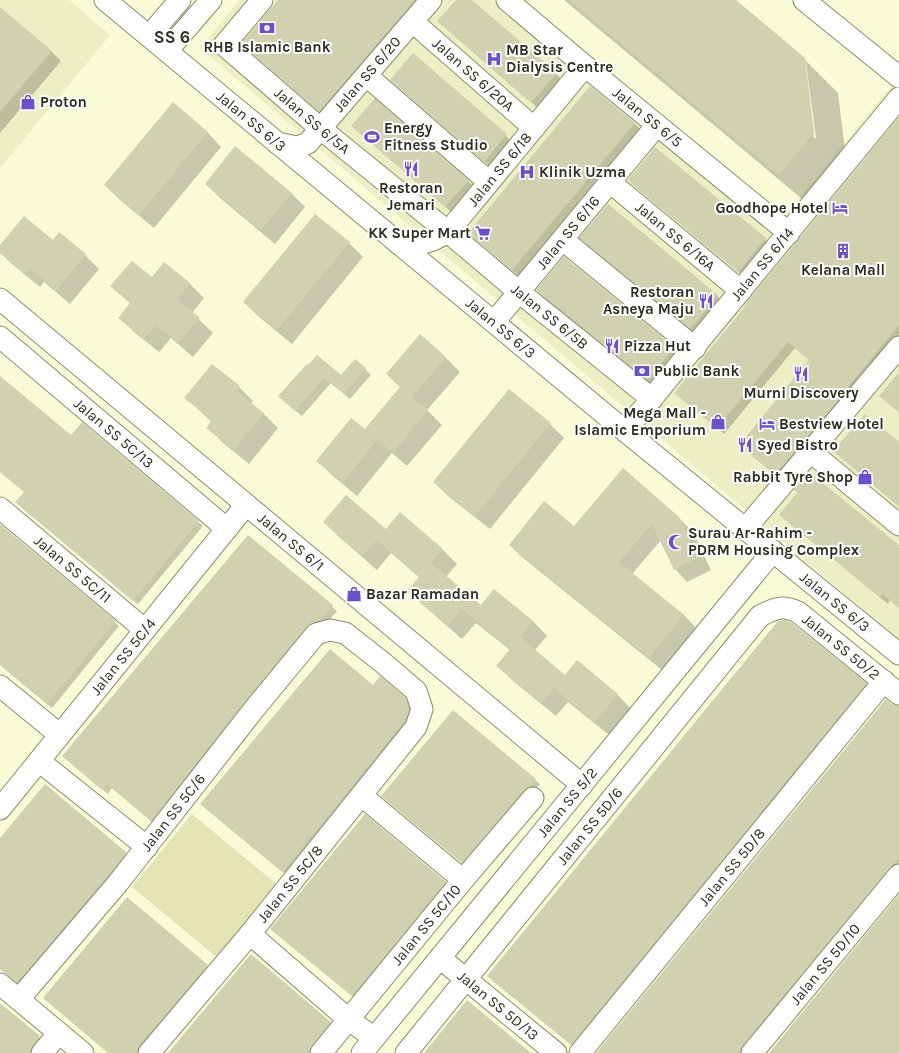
<svg xmlns="http://www.w3.org/2000/svg" width="899" height="1053" font-family="Karla,sans-serif">
<rect width="100%" height="100%" fill="#f9fad6"/>
<g fill="#eeeec4">
<path d="M0,0H69L110,35L0,168Z"/>
<path d="M239,0H497L776,231L790,209L893,84L899,89V640L200,48Z"/>
</g>
<path fill="#e3e3b3" d="M192,814L279,886L219,959L132,887Z"/>
<g fill="#0003" fill-rule="evenodd">
<path d="M280,0H434L329,120L252,53Z"/>
<path d="M457,0H471L566,83L541,111L439,21Z"/>
<path d="M564,0H734L804,59L838,93L847,167L813,208ZM804,63H806L816,138H814Z"/>
<path d="M0,10L51,51L61,61L0,133Z"/>
<path d="M413,54L516,145L494,170L391,80Z"/>
<path d="M899,118V340L783,481L748,452L810,361L795,348L724,434L675,393Z"/>
<path d="M634,123L644,133L522,279L469,233Z"/>
<path d="M352,126L468,181L478,191L456,216Z"/>
<path d="M207,132L221,147L154,228L120,200L105,185Z"/>
<path d="M655,148L765,239L775,249L748,280L638,189L629,180Z"/>
<path d="M206,184L291,193L305,207L275,244L220,198Z"/>
<path d="M608,205L717,296L727,306L700,337L590,247L581,238Z"/>
<path d="M59,234L85,255L99,269L70,304L44,282L40,287L12,264L0,253V247L53,241Z"/>
<path d="M349,243L363,257L292,344L258,316L244,302Z"/>
<path d="M165,263L190,284L204,298L192,313L213,333L193,357L171,338L159,352L134,332L120,317L131,304L112,286L152,279Z"/>
<path d="M537,290L674,348L683,357L657,389L547,300Z"/>
<path d="M420,336L446,358L460,372L427,410L442,425L407,466L392,453L357,496L332,475L318,461L365,431L401,388L387,374Z"/>
<path d="M309,367L341,376L365,369L371,375L350,399L331,383L302,416L285,402Z"/>
<path d="M0,378L71,437L198,522L203,526L138,604L21,507L25,492L0,472Z"/>
<path d="M239,387L253,401L251,404L264,414L278,428L249,464L222,442L208,427L212,422L186,398Z"/>
<path d="M550,424L564,438L490,529L448,496L434,482Z"/>
<path d="M401,514L443,550L457,564L446,577L481,607L494,590L533,621L547,636L534,651L565,676L617,694L631,709L609,735L568,702L556,716L512,680L498,666L510,650L476,623L462,639L423,605L408,591L420,578L391,553L377,570L338,536L324,522L386,530Z"/>
<path d="M780,515L899,547V608L890,600L888,604Z"/>
<path d="M679,518L692,531L711,570L687,582L675,569L661,540L632,574L684,615L696,628L662,670L522,557L510,545L574,527Z"/>
<path d="M0,525L119,626L52,708L0,665Z"/>
<path d="M248,536L337,611L156,825L112,788L108,794L68,761Z"/>
<path d="M866,684L871,689L576,1048L493,981Z"/>
<path d="M373,686L405,699L410,704L414,714L288,876L206,808Z"/>
<path d="M886,700L896,707H899V867L746,1053H597Z"/>
<path d="M453,712L540,784L467,867L387,801Z"/>
<path d="M0,839L126,853L130,858L22,986L0,969Z"/>
<path d="M445,882L450,887L357,1000L276,933Z"/>
<path d="M207,966L212,970L143,1053H109Z"/>
<path d="M0,1004L44,1042L36,1053H0Z"/>
<path d="M330,1022L335,1027L315,1053H169Z"/>
</g>
<g fill="#d1d1af">
<path d="M278,0H415L319,112L241,44Z"/>
<path d="M456,0H472L557,73L531,103L437,21Z"/>
<path d="M569,0H736L805,58L814,133L779,175Z"/>
<path d="M0,7L52,51L0,112Z"/>
<path d="M413,53L507,134L484,162L390,80Z"/>
<path d="M590,86L635,123L512,270L468,233Z"/>
<path d="M375,98L469,180L445,207L351,126Z"/>
<path d="M173,102L208,132L139,215L104,185Z"/>
<path d="M899,117V325L838,399L839,400L775,475L739,445L809,360L788,342L717,428L674,393L745,307L744,306Z"/>
<path d="M235,146L292,193L261,230L205,184Z"/>
<path d="M655,147L766,238L738,272L628,180Z"/>
<path d="M608,204L718,295L690,329L579,238Z"/>
<path d="M315,214L350,242L277,330L243,302Z"/>
<path d="M24,216L53,240L59,232L86,254L56,291L30,268L25,274L0,253V245Z"/>
<path d="M564,257L675,347L647,380L536,290Z"/>
<path d="M132,261L152,277L164,262L190,283L177,299L200,318L178,343L156,325L144,339L118,318L130,303L110,286Z"/>
<path d="M420,334L446,357L412,397L428,410L393,453L377,440L343,482L316,461L351,418L365,429L400,387L386,374Z"/>
<path d="M317,355L341,375L355,359L366,368L344,394L324,378L295,411L278,396L307,364L308,365Z"/>
<path d="M212,364L240,386L236,391L264,413L234,450L206,428L212,420L184,398Z"/>
<path d="M899,372V413L879,396Z"/>
<path d="M0,376L71,435L82,422L199,521L133,601L15,502L24,492L0,472Z"/>
<path d="M509,389L551,423L475,516L433,482Z"/>
<path d="M865,414L899,442V507L833,451Z"/>
<path d="M623,468L679,517L699,558L674,570L652,524L619,562L684,615L649,658L509,545L544,501L574,526Z"/>
<path d="M809,472L899,545V608L883,594L880,597L779,515L797,493L794,490Z"/>
<path d="M346,495L386,529L400,512L443,549L431,563L481,605L494,589L533,621L520,637L565,675L577,660L618,694L595,722L554,688L542,703L496,666L510,649L462,609L448,626L407,591L419,577L377,540L362,556L323,522Z"/>
<path d="M0,524L116,621L47,704L0,665Z"/>
<path d="M248,535L333,605L321,620L313,622L307,626L246,701L151,821L107,784L102,790L62,756Z"/>
<path d="M785,620L792,623L867,683L571,1045L487,976L778,621Z"/>
<path d="M330,649L373,685L380,676L406,698L409,709L405,721L282,872L200,804Z"/>
<path d="M886,699L892,704L899,706V857L743,1045L738,1053H596Z"/>
<path d="M453,710L536,779L530,787L524,790L462,863L381,796Z"/>
<path d="M45,784L127,853L17,983L0,969V838Z"/>
<path d="M365,814L446,882L352,996L270,929Z"/>
<path d="M899,894V1053H769L841,965Z"/>
<path d="M127,897L208,965L140,1045L135,1053H108L43,998Z"/>
<path d="M251,954L331,1022L312,1045L308,1053H168Z"/>
<path d="M467,1000L531,1053H424Z"/>
<path d="M0,1003L40,1036L33,1046L30,1053H0Z"/>
</g>
<g fill="none" stroke-linecap="round" stroke-linejoin="round">
<defs>
<g id="minor">
<path id="s1" d="M105,0L625,431L899,654"/>
<path id="s2" d="M262,0L224,45L321,129L448,232L519,292L652,399"/>
<path id="s3" d="M507,0L585,66L789,233"/>
<path d="M804,0L899,77"/>
<path id="s4" d="M413,22L534,128"/>
<path d="M149,36L180,0"/>
<path d="M167,51L211,0"/>
<path d="M367,76L489,182"/>
<path id="s5" d="M277,143L297,147L308,143L431,0"/>
<path id="s6" d="M610,182L741,291"/>
<path d="M563,240L695,348"/>
<path id="s7" d="M398,243L417,245L433,240L448,232L585,66"/>
<path id="s8" d="M0,299L582,785"/>
<path id="s9" d="M494,322L657,125"/>
<path id="s10" d="M0,337L227,529"/>
<path id="s11" d="M625,431L899,98"/>
<path d="M811,452L899,525"/>
<path id="s12" d="M0,508L145,630"/>
<path d="M745,529L899,347"/>
<path d="M0,686L60,735"/>
<path d="M39,761L147,847"/>
<path d="M362,796L463,880"/>
<path id="s13" d="M0,809L246,505"/>
<path d="M250,934L348,1019L374,1038"/>
<path id="s14" d="M440,958L556,1053"/>
<path d="M0,984L83,1053"/>
<path id="s15" d="M19,999L118,883L255,708L316,634L330,630L345,633L382,662L416,691L422,709L416,727L250,934L149,1053"/>
<path d="M42,1053L59,1033"/>
<path id="s16" d="M321,1053L463,880L533,798"/>
<path id="s17" d="M362,1053L773,551"/>
<path id="s18" d="M406,1053L760,616C775,608 782,605 798,612L899,694"/>
<path id="s19" d="M580,1053L884,681"/>
<path id="s20" d="M752,1053L899,875"/>
</g>
</defs>
<use href="#minor" stroke="#8c8c6c" stroke-width="23"/>
<use href="#minor" stroke="#fff" stroke-width="21"/>
</g>
<defs>
<symbol id="bank-bare" viewBox="-9 -9 18 18"><path d="M-6-4H6V4H-6ZM0-2.3a2.3 2.3 0 1 0 0 4.6a2.3 2.3 0 1 0 0-4.6Z" fill="#6a51cb" stroke="#fff" stroke-width="2.5" paint-order="stroke"/></symbol>
<symbol id="hospital-bare" viewBox="-9 -9 18 18"><path d="M-5-5h3v3.5h4V-5h3V5h-3V1.5h-4V5h-3Z" fill="#6a51cb" stroke="#fff" stroke-width="2.5" paint-order="stroke"/></symbol>
<symbol id="shop-bare" viewBox="-9 -9 18 18"><path d="M-5-2.5h2.3a2.7 3.5 0 0 1 5.4 0H5L5.5 6h-11ZM-1.5-2.5h3a1.5 2.3 0 0 0-3 0Z" fill="#6a51cb" stroke="#fff" stroke-width="2.5" paint-order="stroke"/></symbol>
<symbol id="stadium-bare" viewBox="-9 -9 18 18"><path d="M0-5a6.5 5 0 1 0 0 10a6.5 5 0 1 0 0-10ZM-3.5-1.8h7v3.6h-7Z" fill="#6a51cb" stroke="#fff" stroke-width="2.5" paint-order="stroke"/></symbol>
<symbol id="restaurant-bare" viewBox="-9 -9 18 18"><path d="M-5-6h1v4h1v-4h1v4h1v-4h1v5L-1.5 .5V6h-2V.5L-5-1ZM5-6V6H3V1.5H1.5Q1.5-4 5-6Z" fill="#6a51cb" stroke="#fff" stroke-width="2.5" paint-order="stroke"/></symbol>
<symbol id="hotel-bare" viewBox="-9 -9 18 18"><path d="M-6-4.5h1.5V1H6V5H4.5V3h-9V5H-6ZM-4 0a1.8 1.8 0 1 1 3.6 0ZM.5 0V-2.5h3Q6-2.5 6 0Z" fill="#6a51cb" stroke="#fff" stroke-width="2.5" paint-order="stroke"/></symbol>
<symbol id="supermarket-bare" viewBox="-9 -9 18 18"><path d="M-6-5.5h2.5l.6 2H6L4.5 2H-2.5L-4.4-4H-6ZM-1.5 3.2a1.3 1.3 0 1 0 .1 0ZM3 3.2a1.3 1.3 0 1 0 .1 0Z" fill="#6a51cb" stroke="#fff" stroke-width="2.5" paint-order="stroke"/></symbol>
<symbol id="building-bare" viewBox="-9 -9 18 18"><path d="M-4-6H4V6H1V3H-1V6H-4ZM-2.5-4.3h1.7v1.8h-1.7ZM.8-4.3h1.7v1.8H.8ZM-2.5-1h1.7V.8h-1.7ZM.8-1h1.7V.8H.8Z" fill="#6a51cb" stroke="#fff" stroke-width="2.5" paint-order="stroke"/></symbol>
<symbol id="mosque-bare" viewBox="-9 -9 18 18"><path d="M3.5-4.9A6 6 0 1 0 3.5 4.9A5 5 0 1 1 3.5-4.9Z" fill="#6a51cb" stroke="#fff" stroke-width="2.5" paint-order="stroke"/></symbol>
</defs>
<g fill-rule="evenodd">
<use href="#bank-bare" x="256" y="17" width="22" height="22"/>
<use href="#hospital-bare" x="483" y="48" width="22" height="22"/>
<use href="#shop-bare" x="17" y="91" width="22" height="22"/>
<use href="#stadium-bare" x="361" y="126" width="22" height="22"/>
<use href="#restaurant-bare" x="400" y="158" width="22" height="22"/>
<use href="#hospital-bare" x="516" y="161" width="22" height="22"/>
<use href="#hotel-bare" x="829" y="197" width="22" height="22"/>
<use href="#supermarket-bare" x="472" y="222" width="22" height="22"/>
<use href="#building-bare" x="832" y="240" width="22" height="22"/>
<use href="#restaurant-bare" x="695" y="290" width="22" height="22"/>
<use href="#restaurant-bare" x="601" y="335" width="22" height="22"/>
<use href="#bank-bare" x="631" y="360" width="22" height="22"/>
<use href="#restaurant-bare" x="790" y="363" width="22" height="22"/>
<use href="#shop-bare" x="707" y="411" width="22" height="22"/>
<use href="#hotel-bare" x="756" y="413" width="22" height="22"/>
<use href="#restaurant-bare" x="734" y="434" width="22" height="22"/>
<use href="#shop-bare" x="854" y="466" width="22" height="22"/>
<use href="#mosque-bare" x="665" y="531" width="22" height="22"/>
<use href="#shop-bare" x="343" y="583" width="22" height="22"/>
</g>
<g text-anchor="middle" dominant-baseline="central" stroke-width="4" stroke-linejoin="round" paint-order="stroke">
<g font-size="15" font-weight="bold" fill="#2d2d20" stroke="#fff" text-anchor="start">
<text x="267" y="47" text-anchor="middle">RHB Islamic Bank</text>
<text x="506" y="50">MB Star<tspan x="506" dy="17">Dialysis Centre</tspan></text>
<text x="40" y="102">Proton</text>
<text x="384" y="128">Energy<tspan x="384" dy="17">Fitness Studio</tspan></text>
<text x="539" y="172">Klinik Uzma</text>
<text x="411" y="188" text-anchor="middle">Restoran<tspan x="411" dy="17">Jemari</tspan></text>
<text x="828" y="208" text-anchor="end">Goodhope Hotel</text>
<text x="471" y="233" text-anchor="end">KK Super Mart</text>
<text x="843" y="270" text-anchor="middle">Kelana Mall</text>
<text x="694" y="292" text-anchor="end">Restoran<tspan x="694" dy="17">Asneya Maju</tspan></text>
<text x="624" y="346">Pizza Hut</text>
<text x="654" y="371">Public Bank</text>
<text x="801" y="393" text-anchor="middle">Murni Discovery</text>
<text x="706" y="413" text-anchor="end">Mega Mall -<tspan x="706" dy="17">Islamic Emporium</tspan></text>
<text x="779" y="424">Bestview Hotel</text>
<text x="757" y="445">Syed Bistro</text>
<text x="853" y="477" text-anchor="end">Rabbit Tyre Shop</text>
<text x="688" y="533">Surau Ar-Rahim -<tspan x="688" dy="17">PDRM Housing Complex</tspan></text>
<text x="366" y="594">Bazar Ramadan</text>
</g>
<g font-size="15" fill="#2d2d20" stroke="#fff">
<text stroke="none"><textPath href="#s5" startOffset="123">Jalan SS 6/20</textPath></text>
<text stroke="none"><textPath href="#s4" startOffset="80">Jalan SS 6/20A</textPath></text>
<text stroke="none"><textPath href="#s3" startOffset="183">Jalan SS 6/5</textPath></text>
<text stroke="none"><textPath href="#s1" startOffset="190">Jalan SS 6/3</textPath></text>
<text stroke="none"><textPath href="#s2" startOffset="175">Jalan SS 6/5A</textPath></text>
<text stroke="none"><textPath href="#s7" startOffset="134">Jalan SS 6/18</textPath></text>
<text stroke="none"><textPath href="#s9" startOffset="116">Jalan SS 6/16</textPath></text>
<text stroke="none"><textPath href="#s6" startOffset="85">Jalan SS 6/16A</textPath></text>
<text stroke="none"><textPath href="#s11" startOffset="216">Jalan SS 6/14</textPath></text>
<text stroke="none"><textPath href="#s2" startOffset="483">Jalan SS 6/5B</textPath></text>
<text stroke="none"><textPath href="#s1" startOffset="514">Jalan SS 6/3</textPath></text>
<text stroke="none"><textPath href="#s10" startOffset="149">Jalan SS 5C/13</textPath></text>
<text stroke="none"><textPath href="#s8" startOffset="379">Jalan SS 6/1</textPath></text>
<text stroke="none"><textPath href="#s12" startOffset="95">Jalan SS 5C/11</textPath></text>
<text stroke="none"><textPath href="#s1" startOffset="946">Jalan SS 6/3</textPath></text>
<text stroke="none"><textPath href="#s18" startOffset="658">Jalan SS 5D/2</textPath></text>
<text stroke="none"><textPath href="#s13" startOffset="196">Jalan SS 5C/4</textPath></text>
<text stroke="none"><textPath href="#s17" startOffset="324">Jalan SS 5/2</textPath></text>
<text stroke="none"><textPath href="#s15" startOffset="242">Jalan SS 5C/6</textPath></text>
<text stroke="none"><textPath href="#s18" startOffset="292">Jalan SS 5D/6</textPath></text>
<text stroke="none"><textPath href="#s19" startOffset="240">Jalan SS 5D/8</textPath></text>
<text transform="translate(290 884) rotate(-51)">Jalan SS 5C/8</text>
<text stroke="none"><textPath href="#s16" startOffset="166">Jalan SS 5C/10</textPath></text>
<text stroke="none"><textPath href="#s20" startOffset="115">Jalan SS 5D/10</textPath></text>
<text stroke="none"><textPath href="#s14" startOffset="75">Jalan SS 5D/13</textPath></text>
</g>
<g font-size="17" font-weight="bold" fill="#2d2d20" stroke="#fff">
<text x="172" y="37">SS 6</text>
</g>
</g>
</svg>
